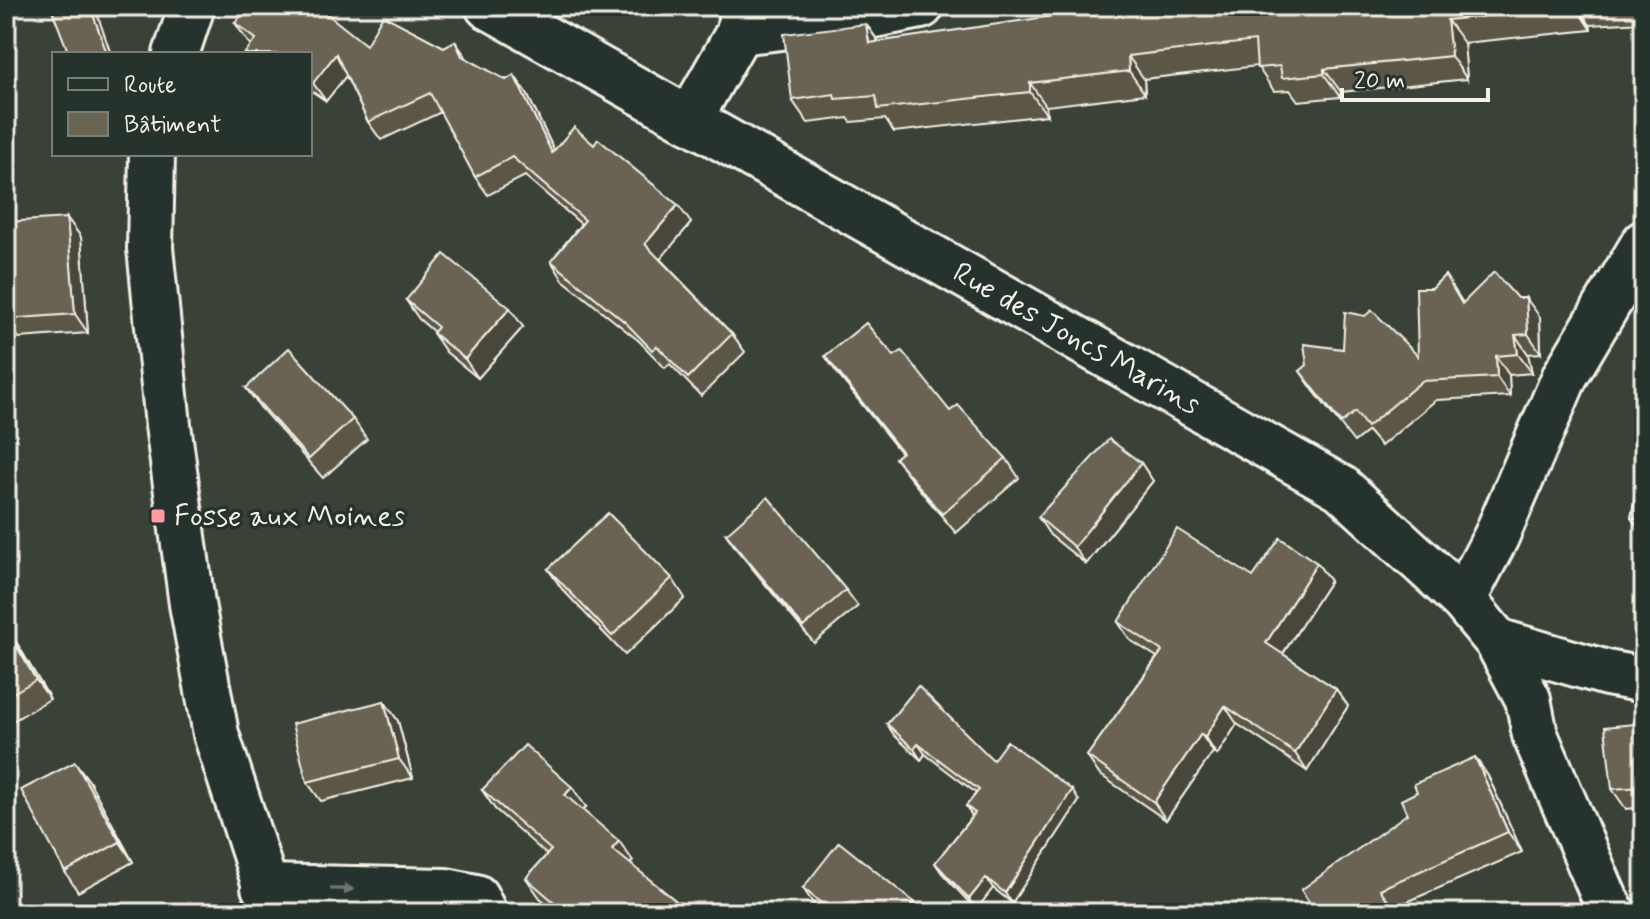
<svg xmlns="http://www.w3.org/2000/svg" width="1650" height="919" font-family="Mynerve,sans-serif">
<rect width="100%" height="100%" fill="#3a4238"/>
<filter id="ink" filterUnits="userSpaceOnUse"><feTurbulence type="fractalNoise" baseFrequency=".0125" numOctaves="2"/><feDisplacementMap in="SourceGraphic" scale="16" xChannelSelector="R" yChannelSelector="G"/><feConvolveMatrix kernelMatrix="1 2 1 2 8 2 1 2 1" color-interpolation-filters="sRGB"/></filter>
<g filter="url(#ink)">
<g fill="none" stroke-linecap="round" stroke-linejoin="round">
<defs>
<g id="minor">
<path id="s1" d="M488,6L1341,488L1463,600L1497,641L1528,699L1535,735L1606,901L1613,913"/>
<path d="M739,32L864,17L921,6"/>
<path d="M176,54L192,6"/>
<path d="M689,120L739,32L743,6"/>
<path d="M152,154L150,248L168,425L192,604L216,734L274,913"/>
<path d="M1463,600L1496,537L1565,376L1644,243"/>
<path d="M1497,641L1607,673L1644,680"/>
<path d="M264,887L446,891L476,897L484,913"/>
</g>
</defs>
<use href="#minor" stroke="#f4f1e8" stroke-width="50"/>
<use href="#minor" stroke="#26332d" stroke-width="44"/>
</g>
<g fill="#5b5647" stroke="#f4f1e8" stroke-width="2">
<path d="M1308,6H1644V22L1590,25L1591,30L1464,43L1467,79L1341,92L1340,97L1298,101L1290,90L1274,91L1257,66L1144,79L1145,94L1046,106L1047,115L894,132L885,119L851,122L848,118L808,123L792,100L866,24L879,42L1121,7L1264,11Z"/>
<path d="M235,23L366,45L468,60L506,80L514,75L527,94L554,150L594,145L691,223L660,259L732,334L745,352L701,396L670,364L665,368L639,341L563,280L551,261L581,224L525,176L488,195L475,177L441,112L381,140L368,122L346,76L326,101L310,90V54L251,44L248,42Z"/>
<path d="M67,218L81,237L88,333L19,338L6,319Z"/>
<path d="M1445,275L1463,303L1517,298L1540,317L1541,353L1528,354L1532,373L1509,375L1510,396L1436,400L1381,446L1368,431L1354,442L1313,390L1300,371L1343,349L1418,356L1432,288Z"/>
<path d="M406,300L523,327L478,378L446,352L433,333L434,332L419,319Z"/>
<path d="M825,356H894L950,411L1006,458L1019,478L956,533L909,477L895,458L901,453L839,376Z"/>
<path d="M246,388L353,419L367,439L323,478L260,407Z"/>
<path d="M1644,451V536L1631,518Z"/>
<path d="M1141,463L1153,481L1086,564L1050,535L1038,517Z"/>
<path d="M726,534L846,590L858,606L814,643L737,550Z"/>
<path d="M1317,563L1330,581L1283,654L1336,689L1348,706L1307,771L1237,724L1217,755L1213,752L1166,820L1099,774L1087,756L1157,657L1130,640L1118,622L1253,577Z"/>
<path d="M548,569L672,578L685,598L625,655L562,589Z"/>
<path d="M6,625L50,699L6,725Z"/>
<path d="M384,701L398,721L413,778L321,801L307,782Z"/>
<path d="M1644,723V807L1626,809L1612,789Z"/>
<path d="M887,724L993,760L1079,801L1012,903L993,888L976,910L942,873L935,863L972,816L966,806L976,793L925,754L921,760L894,735Z"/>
<path d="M1475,757L1488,776L1522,852L1393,908L1397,913H1317L1407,814L1417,792Z"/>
<path d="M75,762L89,781L133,862L78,892L65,872Z"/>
<path d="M482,790L586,807L583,810L633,861L630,864L691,913H558L540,898L526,878L547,855L495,809Z"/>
<path d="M803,888L914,902L922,913H822L816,908Z"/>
</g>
<g fill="#4a463a" stroke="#f4f1e8" stroke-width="2">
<path d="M90,6H93L95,8L111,54H107Z"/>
<path d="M1250,6H1263L1268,42L1252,19Z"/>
<path d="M1575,6H1577L1590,25L1591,30Z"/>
<path d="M1447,20L1464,43L1467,79L1451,56Z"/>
<path d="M866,24L882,47L869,43Z"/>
<path d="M455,41L468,60L462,56Z"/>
<path d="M336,54L349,72L326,101L313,83Z"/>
<path d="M1128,56L1144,79L1145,94L1129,71Z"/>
<path d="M1324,69L1341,92L1340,97L1324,74Z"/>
<path d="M514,75L527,94L564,171L552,153Z"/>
<path d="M1030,83L1046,106L1047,115L1030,92Z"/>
<path d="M678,205L691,223L658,262L645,244Z"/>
<path d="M67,218L81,237L88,333L75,314Z"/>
<path d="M1526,298L1540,317L1541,353L1528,334Z"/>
<path d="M510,308L523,327L478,378L465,359Z"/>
<path d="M1515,335L1528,354L1532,373L1518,354Z"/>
<path d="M1496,356L1509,375L1510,396L1497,377Z"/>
<path d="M1141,463L1153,481L1086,564L1074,547Z"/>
<path d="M1317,563L1330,581L1278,661L1266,643Z"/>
<path d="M6,625L9,630L50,699L36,680L6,628Z"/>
<path d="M1336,689L1348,706L1307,771L1295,753Z"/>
<path d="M384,701L398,721L413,778L399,759Z"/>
<path d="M1225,706L1237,724L1217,755L1205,737Z"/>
<path d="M1201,734L1213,752L1166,820L1154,802Z"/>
<path d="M918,744L925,754L921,760L914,749Z"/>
<path d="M1475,757L1488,776L1522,852L1508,832Z"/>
<path d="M75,762L89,781L133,862L120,842Z"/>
<path d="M572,787L586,807L579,815L565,795Z"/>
<path d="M1072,790L1079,801L1012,903L1005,893Z"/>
<path d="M619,841L633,861L626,869L612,849Z"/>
<path d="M986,878L993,888L976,910L969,899Z"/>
<path d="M914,902L922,913H906Z"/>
</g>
<g fill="#6a6453" stroke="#f4f1e8" stroke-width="2">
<path d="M63,6H90L107,54H69L52,10Z"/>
<path d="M249,6H317L366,45L383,15L444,47L455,41L462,56L506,80L514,75L552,153L574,127L594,145L598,139L678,205L645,244L732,334L688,378L657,346L652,350L626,323L551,261L585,220L512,157L475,177L430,93L368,122L336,54L313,83L310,81V54H244L256,39L235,23Z"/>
<path d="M1121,6H1250L1252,19L1251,12L1308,6L1575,7L1447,20L1451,56L1324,69V74L1282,78L1280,66L1257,68L1255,41L1128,56L1129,71L1030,83V92L878,109L876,96L835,99L834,94L792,100L784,34L866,24L869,43Z"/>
<path d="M67,218L75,314L6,319V222Z"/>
<path d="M444,254L510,308L465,359L433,333L438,327L406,300Z"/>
<path d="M1494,272L1517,298H1526L1528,334L1515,335L1518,354L1496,356L1497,377L1422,381L1367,427L1355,412L1341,423L1300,371L1307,365L1304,344L1343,349L1345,312L1365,316L1372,310L1418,356L1416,288H1432L1445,275L1462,304Z"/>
<path d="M866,323L894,356L902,351L950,411L958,405L1006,458L942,514L895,458L902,452L825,356Z"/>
<path d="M289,348L353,419L309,459L246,388Z"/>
<path d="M1109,439L1141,463L1074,547L1038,517Z"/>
<path d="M1644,451V520L1631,518Z"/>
<path d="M768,497L846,590L803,627L726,534Z"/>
<path d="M608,513L672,578L612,636L548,569Z"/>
<path d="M1177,529L1253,577L1280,538L1317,563L1266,643L1336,689L1295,753L1225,706L1205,737L1201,734L1154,802L1087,756L1162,651L1118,622Z"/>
<path d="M6,628L36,680L6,697Z"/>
<path d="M918,686L993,760L1007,741L1072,790L1005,893L986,878L969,899L935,863L975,813L966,806L979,790L918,744L914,749L887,724Z"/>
<path d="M384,701L399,759L307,782L292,724Z"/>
<path d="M1644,723V787L1612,789L1605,727Z"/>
<path d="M525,745L572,787L565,795L619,841L612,849L691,913H567L526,878L551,850L482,790Z"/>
<path d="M1475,757L1508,832L1380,889L1388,901L1371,913H1317L1301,890L1407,814L1401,800L1417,792L1414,784Z"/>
<path d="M75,762L120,842L65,872L21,790Z"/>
<path d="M839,842L914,902L906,913H833L803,888Z"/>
</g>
<defs><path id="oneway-solid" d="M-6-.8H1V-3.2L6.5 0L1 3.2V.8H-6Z" transform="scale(2)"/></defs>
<use fill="#6e766e" href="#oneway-solid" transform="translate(342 889) rotate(1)"/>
</g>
<rect fill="#ff9aa2" stroke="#26332d" stroke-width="3" x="150" y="508" width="16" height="16" rx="4"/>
<g text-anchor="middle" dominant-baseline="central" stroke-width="7" stroke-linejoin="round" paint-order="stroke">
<g font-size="30" fill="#f4f1e8" stroke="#26332d">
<text stroke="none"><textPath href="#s1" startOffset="676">Rue des Joncs Marins</textPath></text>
</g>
<g font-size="30" fill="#f4f1e8" stroke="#26332d" text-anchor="start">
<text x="174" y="516">Fosse aux Moines</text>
</g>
</g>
<rect width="1650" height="919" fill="none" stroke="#26332d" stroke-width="32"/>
<rect x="16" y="16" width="1618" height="887" fill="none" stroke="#f4f1e8" stroke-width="3" filter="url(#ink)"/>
<rect x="52" y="52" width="260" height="104" fill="#26332d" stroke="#787f78" stroke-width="2"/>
<rect x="68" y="78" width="40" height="12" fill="#26332d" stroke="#787f78" stroke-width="2"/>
<text x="124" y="92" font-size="24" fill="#f4f1e8">Route</text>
<rect x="68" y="112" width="40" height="24" fill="#6a6453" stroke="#787f78" stroke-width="2"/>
<text x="124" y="132" font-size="24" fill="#f4f1e8">Bâtiment</text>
<path d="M1342 88v12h146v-12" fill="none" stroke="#f4f1e8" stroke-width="4"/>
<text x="1354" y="88" font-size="24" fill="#f4f1e8" stroke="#26332d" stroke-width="6" paint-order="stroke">20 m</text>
</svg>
